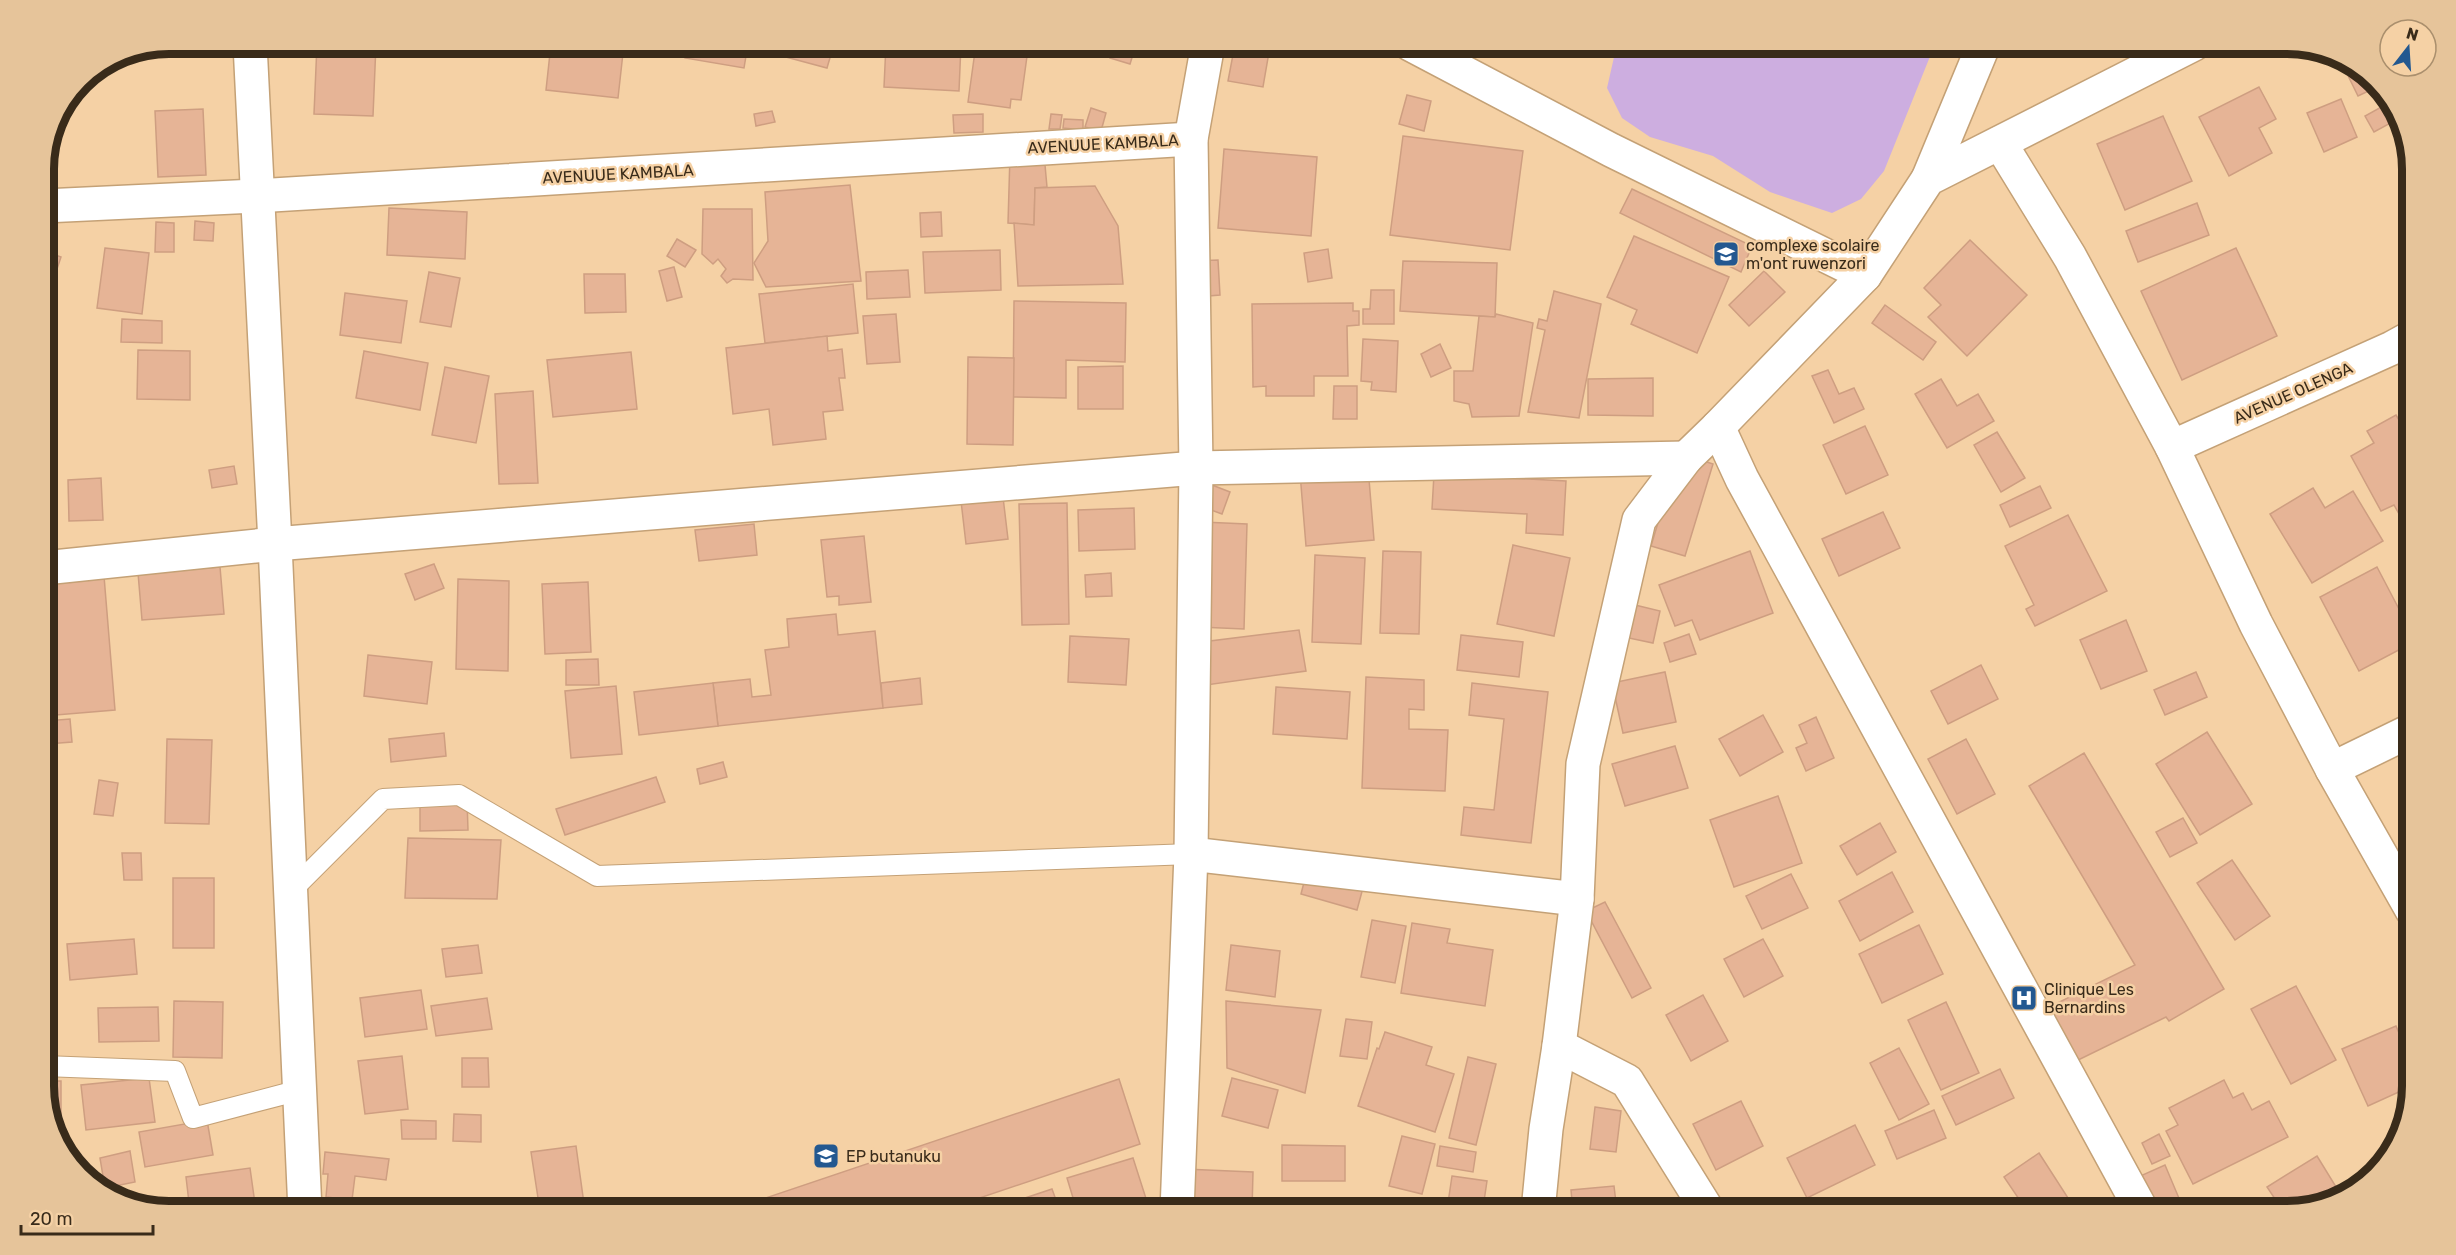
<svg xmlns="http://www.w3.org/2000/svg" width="2456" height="1255" font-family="Rubik,sans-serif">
<rect width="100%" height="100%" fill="#f5d1a5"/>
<path fill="#cdaee0" d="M1617,44H1935L1884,171L1861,199L1832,213L1770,192L1713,156L1650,137L1622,118L1607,88Z"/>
<g fill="#e6b496" stroke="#ce9e81" stroke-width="1.5">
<path d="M169,44H189L188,57L132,53V51Z"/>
<path d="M317,44H376L373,116L314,114Z"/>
<path d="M551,44H624L618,98L546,90Z"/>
<path d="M688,44H748L744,68L685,58Z"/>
<path d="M786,44H834L827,68L782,56Z"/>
<path d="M886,44H961L959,91L884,87Z"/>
<path d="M976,44L1028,49L1021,100L1011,99L1010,108L968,102Z"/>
<path d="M1115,44L1135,48L1130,64L1110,58Z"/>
<path d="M1235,44H1281L1280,54L1269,52L1263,87L1228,81Z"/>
<path d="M2105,44H2124L2109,51Z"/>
<path d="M2338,55L2342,56L2377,87L2358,96Z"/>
<path d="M2259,87L2276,119L2259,128L2272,153L2229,176L2199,117Z"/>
<path d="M1407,95L1431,101L1424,131L1399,124Z"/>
<path d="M2341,99L2357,137L2324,152L2307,113Z"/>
<path d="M2392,101L2398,119L2374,132L2365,116Z"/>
<path d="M1091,108L1106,113L1101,131L1085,127Z"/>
<path d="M203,109L206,175L158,177L155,111Z"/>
<path d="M772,111L775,122L756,126L754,114Z"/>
<path d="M983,114V132L954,133L953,115Z"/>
<path d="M1051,114L1062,115L1060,129H1049Z"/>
<path d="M2163,116L2192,181L2125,210L2097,144Z"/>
<path d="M1064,119L1083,120V130L1063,128Z"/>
<path d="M1403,136L1523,151L1510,250L1390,235Z"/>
<path d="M1224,149L1317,157L1311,236L1218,228Z"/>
<path d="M1044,154L1047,187L1035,188L1034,225L1008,223L1010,155Z"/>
<path d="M850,185L861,281L766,287L754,263L768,241L765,192Z"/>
<path d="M1095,186L1118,226L1123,284L1018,286L1014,223L1034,225L1035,188Z"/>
<path d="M1632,189L1752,246L1741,272L1620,213Z"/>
<path d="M2197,203L2209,235L2138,262L2126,231Z"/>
<path d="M389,208L467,212L465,259L387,255Z"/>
<path d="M703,209H752L753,280L733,279L727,283L721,276L726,269L718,259L713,264L702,254Z"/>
<path d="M941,212L942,236L921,237L920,213Z"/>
<path d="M195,221L214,223L213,241L194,240Z"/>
<path d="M156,222L174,223V252H155Z"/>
<path d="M1634,236L1729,277L1697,353L1631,324L1637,310L1607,297Z"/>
<path d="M677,239L696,250L685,267L667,256Z"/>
<path d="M1970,240L2027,295L1967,356L1928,317L1941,305L1924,288Z"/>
<path d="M105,248L149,253L142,314L97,308Z"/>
<path d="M2236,248L2277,336L2182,380L2141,291Z"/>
<path d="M1328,249L1332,278L1308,282L1304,253Z"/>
<path d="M1000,250L1001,290L925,293L923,252Z"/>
<path d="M44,251L61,257L46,302L44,301Z"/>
<path d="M1218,260L1220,295L1196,297L1194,261Z"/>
<path d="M1403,261L1497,263L1495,317L1400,311Z"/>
<path d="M674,267L682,297L667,301L659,271Z"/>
<path d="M908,270L910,297L867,299L866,272Z"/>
<path d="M1764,271L1785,292L1749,326L1729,305Z"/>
<path d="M429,272L460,278L451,327L420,322Z"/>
<path d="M584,274H625L626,312L585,313Z"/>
<path d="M853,284L858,333L765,343L759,294Z"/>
<path d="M1371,290H1394V324H1363V309H1370Z"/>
<path d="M1554,291L1601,304L1579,418L1528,412L1545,330L1537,328L1539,319L1547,321Z"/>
<path d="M345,293L407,301L401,343L340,335Z"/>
<path d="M1014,301L1126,303L1125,362L1066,360V398L1013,397Z"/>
<path d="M1353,303V311H1359V325L1347,326L1348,376H1314V396H1266V386L1253,387L1252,304Z"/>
<path d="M1885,305L1936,342L1923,360L1872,323Z"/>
<path d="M896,314L900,362L867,364L863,316Z"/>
<path d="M1496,314L1533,323L1519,416L1472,417L1469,404L1454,401V371H1473L1479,316L1495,317Z"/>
<path d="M122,319L162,321V343L121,342Z"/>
<path d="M827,336L828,351L842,349L845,378H839L843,410L823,412L826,439L773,445L769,409L733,414L726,348Z"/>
<path d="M1363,339L1398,341L1396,392L1371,390L1372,382L1361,381Z"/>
<path d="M1440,344L1451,368L1431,377L1421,354Z"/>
<path d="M138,350L190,351V400L137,399Z"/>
<path d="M364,351L428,363L420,410L356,398Z"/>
<path d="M631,352L637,409L553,417L547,360Z"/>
<path d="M968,357L1014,358L1013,445L967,444Z"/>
<path d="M1123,366V409H1078V367Z"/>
<path d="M445,367L489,376L476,443L432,435Z"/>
<path d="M1828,370L1839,394L1854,388L1864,409L1834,423L1812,376Z"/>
<path d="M1653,378V416L1588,415V379Z"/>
<path d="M1941,379L1957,406L1978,394L1994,421L1947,448L1915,394Z"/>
<path d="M1334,386H1357V419H1333Z"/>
<path d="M533,391L538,483L499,484L495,394Z"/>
<path d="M2396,415L2408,435L2412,433V527L2408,530L2394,505L2381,511L2351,456L2374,443L2367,431Z"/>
<path d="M1865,426L1888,475L1846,494L1823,445Z"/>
<path d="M1997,432L2025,478L2001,492L1974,445Z"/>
<path d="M1679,453L1713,464L1685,556L1651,546Z"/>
<path d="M234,466L237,484L212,488L209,470Z"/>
<path d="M1368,467L1374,540L1306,546L1300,473Z"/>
<path d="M1434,474L1566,481L1563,535L1526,533L1527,514L1432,509Z"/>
<path d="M101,478L103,520L69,521L68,480Z"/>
<path d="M1212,485L1230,492L1222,514L1203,507Z"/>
<path d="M2040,486L2051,508L2010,527L2000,505Z"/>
<path d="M2313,488L2325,508L2353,491L2383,541L2312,583L2270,514Z"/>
<path d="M1003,497L1008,539L966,544L961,501Z"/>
<path d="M1067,503L1069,624L1022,625L1019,504Z"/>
<path d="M1134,508L1135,549L1079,551L1078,510Z"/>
<path d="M1883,512L1900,548L1839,576L1822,539Z"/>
<path d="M2068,515L2107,591L2035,626L2026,609L2034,605L2005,546Z"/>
<path d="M1202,522L1247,524L1244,629L1199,627Z"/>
<path d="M754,524L757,555L699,561L695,530Z"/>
<path d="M864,536L871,602L839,605V596L827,597L821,540Z"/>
<path d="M1513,545L1570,558L1554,636L1497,624Z"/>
<path d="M1383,551L1421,552L1419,634L1380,633Z"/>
<path d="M1750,551L1773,613L1700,640L1692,620L1675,626L1659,585Z"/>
<path d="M1315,555L1365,558L1361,644L1312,642Z"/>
<path d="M2412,560V592L2399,567Z"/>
<path d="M434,564L444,588L415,600L405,574Z"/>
<path d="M220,567L224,614L142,620L138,573Z"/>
<path d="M2377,567L2412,634V643L2359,671L2320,597Z"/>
<path d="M1111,573L1112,596L1086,597L1085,575Z"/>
<path d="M104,576L115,710L44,716V580Z"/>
<path d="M458,579L509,581L508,671L456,669Z"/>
<path d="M588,582L591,652L545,654L542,584Z"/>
<path d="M1631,604L1660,611L1653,643L1624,637Z"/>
<path d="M836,614L838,635L875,631L883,708L718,726L713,683L750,679L752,697L771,695L765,650L789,647L787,619Z"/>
<path d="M2126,620L2147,671L2101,689L2080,640Z"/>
<path d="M1299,630L1306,671L1199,686L1194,643Z"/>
<path d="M1689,634L1696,654L1670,662L1664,643Z"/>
<path d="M1461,635L1523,642L1519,677L1457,670Z"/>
<path d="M1070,636L1129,639L1126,685L1068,682Z"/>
<path d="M368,655L432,662L427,704L364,696Z"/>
<path d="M598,659L599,685H566V660Z"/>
<path d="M1981,665L1998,699L1948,724L1931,691Z"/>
<path d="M1665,672L1676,722L1623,733L1612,683Z"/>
<path d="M2196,672L2207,697L2165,715L2154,690Z"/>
<path d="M1366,677L1424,680V710L1409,709V729L1448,730L1445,791L1362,788Z"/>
<path d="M920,678L922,704L883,708L881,683Z"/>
<path d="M713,683L718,726L639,735L634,692Z"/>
<path d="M1472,683L1548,692L1531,843L1461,835L1464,807L1494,810L1504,719L1469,715Z"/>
<path d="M616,686L622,754L571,758L565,691Z"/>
<path d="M1276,687L1350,692L1347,739L1273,734Z"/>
<path d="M1763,715L1783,752L1740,776L1719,739Z"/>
<path d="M1816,717L1834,758L1806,771L1796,748L1807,743L1799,725Z"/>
<path d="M70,719L72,742L47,744L46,721Z"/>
<path d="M2207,732L2252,804L2200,835L2156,764Z"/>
<path d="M444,733L446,756L391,762L389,739Z"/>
<path d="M167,739L212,740L209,824L165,823Z"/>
<path d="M1966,739L1995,794L1957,814L1928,759Z"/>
<path d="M1675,746L1688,788L1625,806L1612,764Z"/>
<path d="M2084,753L2224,989L2169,1021L2166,1017L2068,1065L2041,1011L2135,965L2029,786Z"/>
<path d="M723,762L727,777L700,784L697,769Z"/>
<path d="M656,777L665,802L565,835L556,809Z"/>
<path d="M99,780L118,783L113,816L94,814Z"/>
<path d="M1778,796L1802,863L1734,887L1710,820Z"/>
<path d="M55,797L57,824L44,825V798Z"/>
<path d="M467,800L468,830L420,831V801Z"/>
<path d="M2183,818L2197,843L2170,857L2156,832Z"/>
<path d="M1880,823L1896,852L1857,875L1840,846Z"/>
<path d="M408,838L501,840L497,899L405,898Z"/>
<path d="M122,853H141L142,880H124Z"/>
<path d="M1310,859L1367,873L1357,910L1301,894Z"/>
<path d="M2232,860L2270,916L2235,940L2197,883Z"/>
<path d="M1892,872L1913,912L1860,941L1839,901Z"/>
<path d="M1791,874L1808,908L1762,929L1746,896Z"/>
<rect x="173" y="878" width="41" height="70"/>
<path d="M1605,902L1651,988L1632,998L1586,911Z"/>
<path d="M1372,920L1406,926L1395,983L1361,977Z"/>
<path d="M1412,923L1450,929L1447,943L1493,950L1485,1006L1401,993Z"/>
<path d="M1919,925L1943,974L1882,1003L1859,954Z"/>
<path d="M134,939L137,974L70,980L67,944Z"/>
<path d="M1763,939L1783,976L1744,997L1724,959Z"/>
<path d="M478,945L482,973L446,977L442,949Z"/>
<path d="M1231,945L1280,951L1275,997L1226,990Z"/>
<path d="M2296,986L2336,1060L2291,1084L2251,1009Z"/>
<path d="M421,990L427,1029L365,1037L360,998Z"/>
<path d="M1703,995L1728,1041L1691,1061L1666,1015Z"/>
<path d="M487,998L492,1029L436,1036L431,1006Z"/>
<path d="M174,1001L223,1002L222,1058L173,1057Z"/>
<path d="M1226,1001L1321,1010L1305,1093L1227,1068Z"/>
<path d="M1946,1002L1979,1073L1941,1090L1908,1020Z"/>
<path d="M158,1007L159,1041L99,1042L98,1008Z"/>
<path d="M1346,1019L1372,1022L1367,1059L1340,1056Z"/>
<path d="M2396,1026L2412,1064V1086L2368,1106L2342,1049Z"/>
<path d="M1385,1032L1432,1047L1426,1065L1454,1074L1435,1132L1358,1106L1377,1048L1379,1049Z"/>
<path d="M1899,1048L1929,1104L1899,1120L1870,1063Z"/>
<path d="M402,1056L408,1109L365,1114L358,1061Z"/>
<path d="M1468,1057L1496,1064L1476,1145L1449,1138Z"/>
<path d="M462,1058H488L489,1087H462Z"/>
<path d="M2000,1069L2014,1098L1956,1125L1942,1096Z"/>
<path d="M149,1078L155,1122L86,1130L81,1085Z"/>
<path d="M1232,1078L1278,1090L1268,1128L1222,1116Z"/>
<path d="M1119,1079L1140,1144L941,1211H727Z"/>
<path d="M2224,1080L2233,1098L2243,1093L2252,1110L2269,1101L2288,1137L2193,1184L2166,1131L2178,1125L2169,1108Z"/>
<path d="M44,1081H61V1118H52L44,1095Z"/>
<path d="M1741,1101L1763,1146L1716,1170L1693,1124Z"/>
<path d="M1595,1107L1621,1111L1616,1152L1590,1149Z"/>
<path d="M1934,1110L1946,1138L1897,1159L1885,1131Z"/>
<path d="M454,1114L481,1115V1142L453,1141Z"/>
<path d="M207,1120L213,1155L145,1167L139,1132Z"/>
<path d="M401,1120L436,1121V1139H402Z"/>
<path d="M1855,1125L1875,1165L1807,1198L1787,1158Z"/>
<path d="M2159,1134L2170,1156L2152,1164L2142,1143Z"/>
<path d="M1402,1136L1435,1144L1422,1194L1389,1186Z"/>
<path d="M1282,1145L1345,1146V1181H1282Z"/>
<path d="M576,1146L585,1211H540L531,1152Z"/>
<path d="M1440,1146L1476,1152L1473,1172L1437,1166Z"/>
<path d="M130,1151L135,1182L105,1188L100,1158Z"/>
<path d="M325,1152L389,1159L386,1180L355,1176L352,1200L326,1197L328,1174H323Z"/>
<path d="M2039,1153L2068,1198L2046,1211H2027L2004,1177Z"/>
<path d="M2317,1156L2341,1195L2283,1211L2267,1187Z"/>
<path d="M1133,1158L1150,1211H1077L1067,1178Z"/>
<path d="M2165,1165L2181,1203L2161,1211H2154L2138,1177Z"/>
<path d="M250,1168L256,1211H190L186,1177Z"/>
<path d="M1184,1169L1253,1172L1252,1211H1183Z"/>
<path d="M1452,1176L1487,1181L1483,1208L1448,1203Z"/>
<path d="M1614,1186L1617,1211H1573L1571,1190Z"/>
<path d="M1052,1189L1060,1211H1030L1025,1198Z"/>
<path d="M397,1205L398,1211H344V1210Z"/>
<path d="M2086,1205L2090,1211H2075Z"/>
</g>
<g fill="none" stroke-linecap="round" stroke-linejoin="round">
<defs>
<g id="service">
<path d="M291,891L383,799L459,795L597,876L1191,854"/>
<path d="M44,1066L175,1071L193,1118L300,1090"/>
</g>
<g id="minor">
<path d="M250,44L275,544L305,1211"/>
<path d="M1410,44L1611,150L1865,275"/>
<path d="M2000,143L2070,257L2172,447L2256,624L2332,769L2412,910"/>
<path d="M1928,179L1984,44"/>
<path d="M44,206L256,196L1191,139"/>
<path d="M1718,427L1742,479L2142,1211"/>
<path d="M2172,447L2392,348L2412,337"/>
<path d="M44,568L275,544L1196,468L1686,458"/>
<path d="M2332,769L2412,730"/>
<path d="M1191,854L1577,899"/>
<path d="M1559,1046L1627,1081L1708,1211"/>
<path d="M1177,1211L1191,854L1196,468L1191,139L1208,44"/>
</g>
<path id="tertiary" d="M1538,1211L1546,1129L1559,1046L1577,899L1583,764L1639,520L1686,458L1718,427L1865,275L1928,179L2194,44"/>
</defs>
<use href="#service" stroke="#c4a176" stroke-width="22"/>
<use href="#minor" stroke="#c4a176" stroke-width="36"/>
<use href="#tertiary" stroke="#c4a176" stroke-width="36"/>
<use href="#service" stroke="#fff" stroke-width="20"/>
<use href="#minor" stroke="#fff" stroke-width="33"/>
<use href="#tertiary" stroke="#fff" stroke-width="33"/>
</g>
<defs>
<symbol id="school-square" viewBox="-11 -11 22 22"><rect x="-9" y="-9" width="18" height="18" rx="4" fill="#235890" stroke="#f5d1a5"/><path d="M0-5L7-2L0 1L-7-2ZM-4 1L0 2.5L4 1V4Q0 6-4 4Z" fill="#fff"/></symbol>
<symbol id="hospital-square" viewBox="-11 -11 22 22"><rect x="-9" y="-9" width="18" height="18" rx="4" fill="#235890" stroke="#f5d1a5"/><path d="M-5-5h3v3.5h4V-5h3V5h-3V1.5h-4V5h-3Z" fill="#fff"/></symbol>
</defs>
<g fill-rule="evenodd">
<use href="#school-square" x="1711" y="239" width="30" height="30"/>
<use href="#hospital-square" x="2009" y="983" width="30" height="30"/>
<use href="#school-square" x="811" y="1141" width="30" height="30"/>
</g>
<g text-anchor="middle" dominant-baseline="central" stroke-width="5" stroke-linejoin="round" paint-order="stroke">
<g font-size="16" fill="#392b1a" stroke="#f5d1a5">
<text transform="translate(1103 144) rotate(-3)">AVENUUE KAMBALA</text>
<text transform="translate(618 174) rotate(-3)">AVENUUE KAMBALA</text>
<text transform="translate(2293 393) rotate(-24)">AVENUE OLENGA</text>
</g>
<g font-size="16" fill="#392b1a" stroke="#f5d1a5" text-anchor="start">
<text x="1746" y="245">complexe scolaire<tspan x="1746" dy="18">m'ont ruwenzori</tspan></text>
<text x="2044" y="989">Clinique Les<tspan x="2044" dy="18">Bernardins</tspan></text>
<text x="846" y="1156">EP butanuku</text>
</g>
</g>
<path d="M0 0H2456V1255H0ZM169 54H2287A115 115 0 0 1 2402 169V1086A115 115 0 0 1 2287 1201H169A115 115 0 0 1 54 1086V169A115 115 0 0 1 169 54Z" fill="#e6c49a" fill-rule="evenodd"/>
<path fill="none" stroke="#392b1a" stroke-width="8" d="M169 54H2287A115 115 0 0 1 2402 169V1086A115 115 0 0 1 2287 1201H169A115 115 0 0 1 54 1086V169A115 115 0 0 1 169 54Z"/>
<g transform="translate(2408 48) rotate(17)"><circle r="28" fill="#f5d1a5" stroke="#aa8f6d" stroke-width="1.5"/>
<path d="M0-4.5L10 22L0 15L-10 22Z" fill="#235890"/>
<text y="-9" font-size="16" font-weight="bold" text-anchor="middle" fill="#392b1a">N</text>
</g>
<path d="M21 1225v9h132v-9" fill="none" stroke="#392b1a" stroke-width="3"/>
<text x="30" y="1225" font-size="18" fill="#392b1a" stroke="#f5d1a5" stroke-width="4.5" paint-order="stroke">20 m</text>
</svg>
